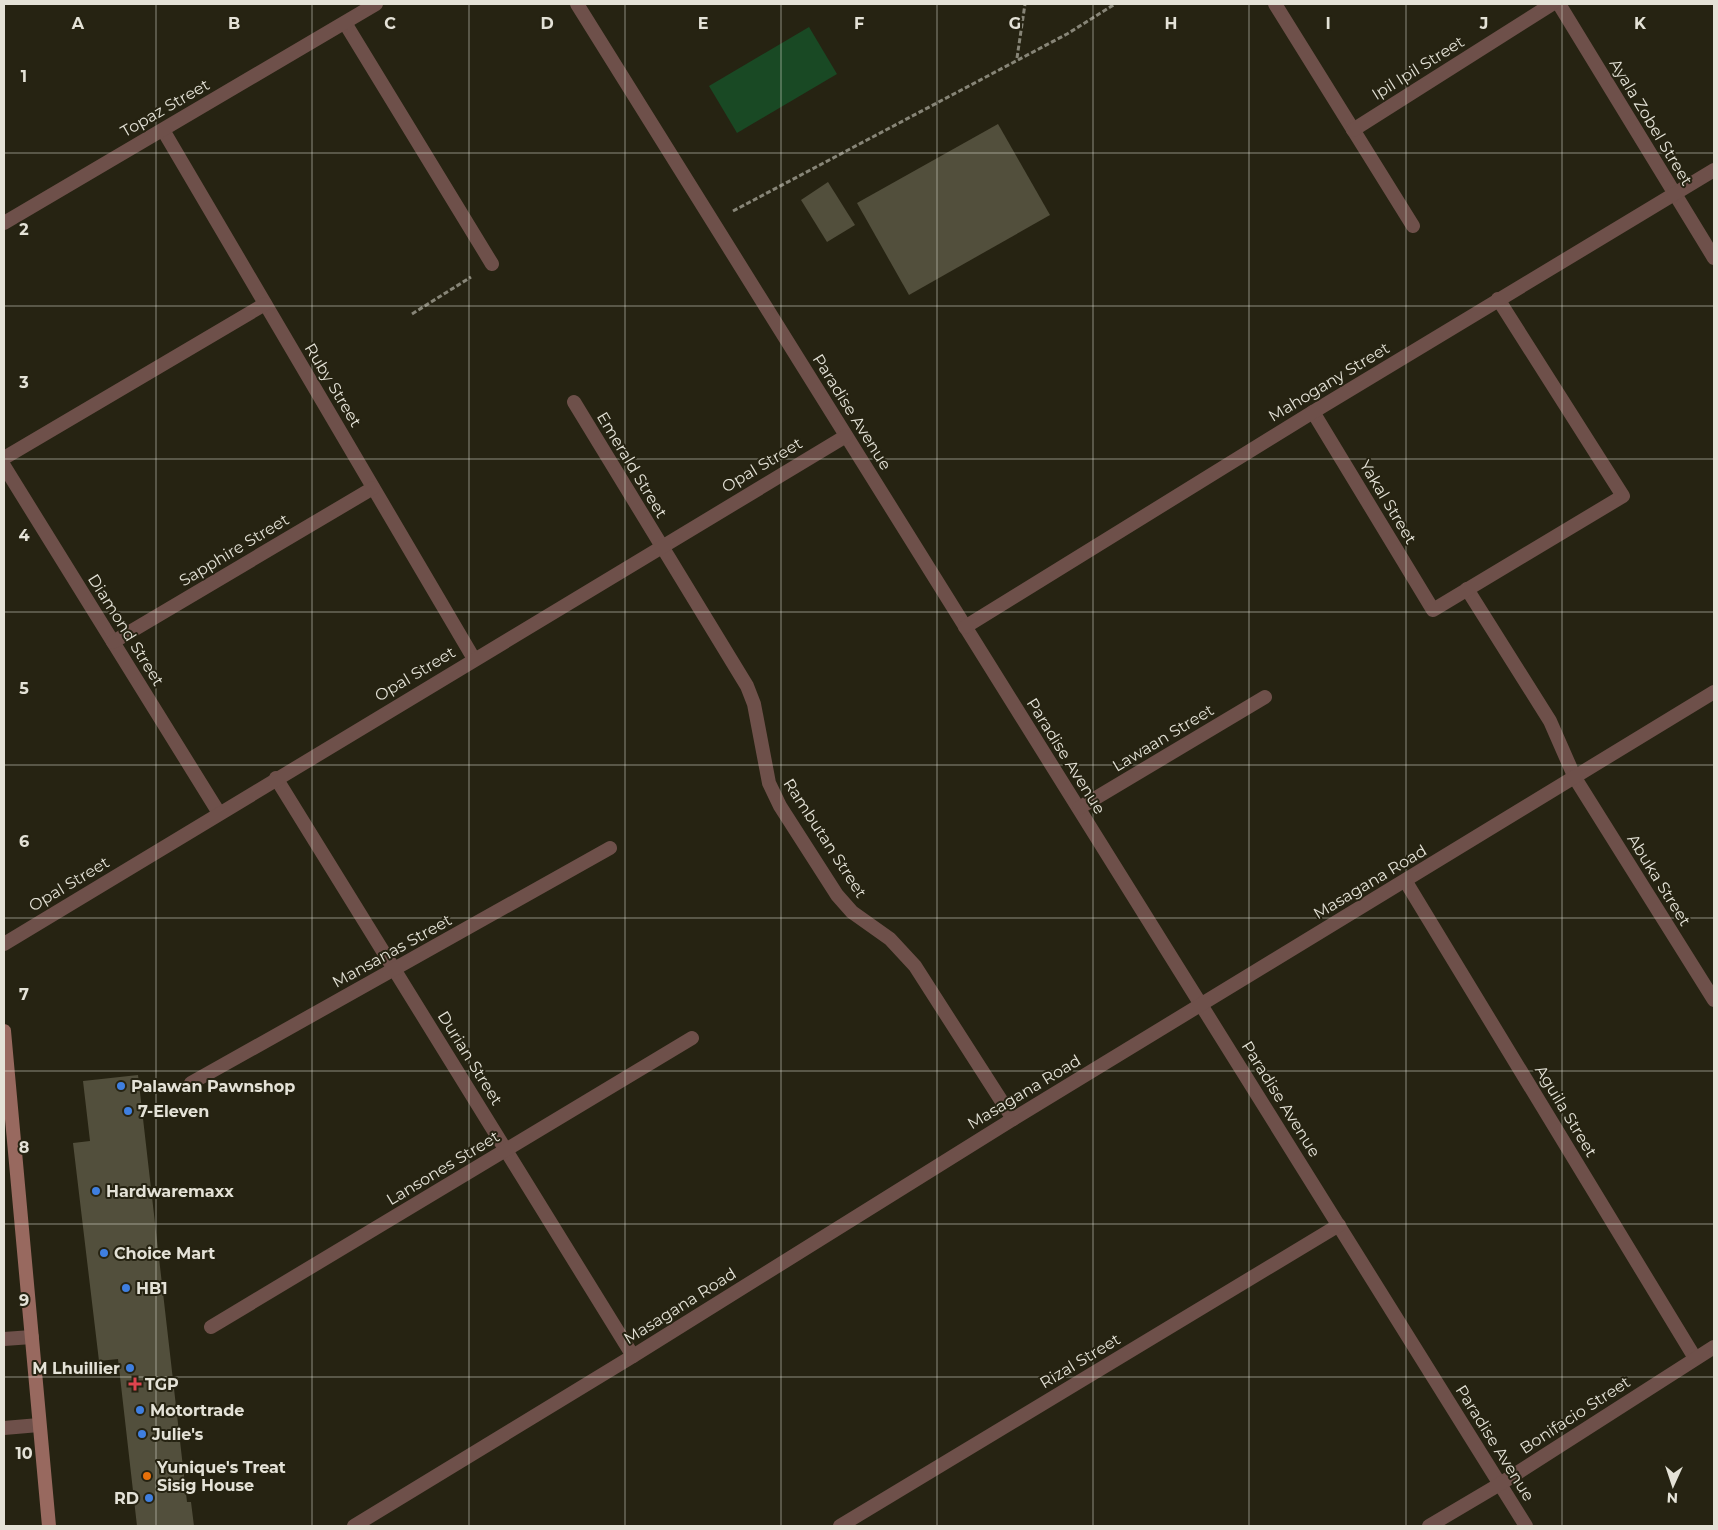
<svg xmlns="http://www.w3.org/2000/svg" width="1718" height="1530" font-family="Montserrat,sans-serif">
<rect width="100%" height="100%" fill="#262312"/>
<path fill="#194924" d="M809,27L837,74L737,133L709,86Z"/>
<g fill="#524f3c">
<path d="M998,124L1050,215L909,295L857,203Z"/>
<path d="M828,182L855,225L827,242L801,200Z"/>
<path d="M138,1075L187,1502H191L194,1526H137L118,1359L99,1361L73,1143L90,1141L83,1081Z"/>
</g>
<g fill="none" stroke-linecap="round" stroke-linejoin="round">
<g stroke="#878577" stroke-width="3" stroke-dasharray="5 2.5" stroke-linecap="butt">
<path d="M1017,58L1025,4"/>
<path d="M733,211L1067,34L1115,4"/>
<path d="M412,314L471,277"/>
</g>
<g stroke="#6e504a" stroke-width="14">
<path d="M1467,589L1550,721L1575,778"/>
<path d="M4,1339L32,1337"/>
<path d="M4,1428L39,1425"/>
</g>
<g stroke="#6e504a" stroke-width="14">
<path d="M577,4L1526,1526"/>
<path d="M1275,4L1413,226"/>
<path d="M1559,4L1714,258"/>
<path d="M345,23L492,264"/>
<path d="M163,130L474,659"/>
<path d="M1353,130L1552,4"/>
<path d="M4,223L376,4"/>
<path d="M574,402L747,686L754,704L769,783L780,806L837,895L852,912L890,939L915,966L1013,1119"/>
<path d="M1313,412L1433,610L1623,496L1498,299"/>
<path d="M4,458L265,304"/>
<path d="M4,466L219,813"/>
<path d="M965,627L1313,412L1714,170"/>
<path d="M113,642L373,488"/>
<path d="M276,778L633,1356"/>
<path d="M1575,778L1714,1000"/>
<path d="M1079,808L1265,697"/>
<path d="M1406,882L1695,1358"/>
<path d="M4,944L846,436"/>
<path d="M191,1083L610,848"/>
<path d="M211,1327L692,1038"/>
<path d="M354,1526L633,1356L1013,1119L1714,692"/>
<path d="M840,1526L1339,1225"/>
<path d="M1429,1526L1500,1484L1714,1347"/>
</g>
<path stroke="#98695f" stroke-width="14" d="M4,1031L49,1526"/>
</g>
<path fill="none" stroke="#e4e2d7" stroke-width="1" stroke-opacity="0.55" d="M156,4V1526M312,4V1526M469,4V1526M625,4V1526M781,4V1526M937,4V1526M1093,4V1526M1249,4V1526M1406,4V1526M1562,4V1526M4,153H1714M4,306H1714M4,459H1714M4,612H1714M4,765H1714M4,918H1714M4,1071H1714M4,1224H1714M4,1377H1714"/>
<g fill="#3f7fe0" stroke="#262312" stroke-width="2">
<circle cx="121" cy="1086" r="5"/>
<circle cx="128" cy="1111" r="5"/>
<circle cx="96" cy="1191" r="5"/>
<circle cx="104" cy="1253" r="5"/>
<circle cx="126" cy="1288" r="5"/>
<circle cx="130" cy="1368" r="5"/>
<circle cx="140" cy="1410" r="5"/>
<circle cx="142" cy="1434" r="5"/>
<circle cx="149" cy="1498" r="5"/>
</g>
<path fill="#e0444e" stroke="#262312" stroke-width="2" d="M132.5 1376.5h5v5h5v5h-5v5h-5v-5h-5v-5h5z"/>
<circle fill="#e8710a" stroke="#262312" stroke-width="2" cx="147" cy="1476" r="5"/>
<g text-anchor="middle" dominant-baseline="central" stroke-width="4" stroke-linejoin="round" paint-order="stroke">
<g font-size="16" fill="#e4e2d7" stroke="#262312">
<text transform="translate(1418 68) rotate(-32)">Ipil Ipil Street</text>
<text transform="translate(165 108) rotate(-30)">Topaz Street</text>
<text transform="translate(1651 122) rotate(59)">Ayala Zobel Street</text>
<text transform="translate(1329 382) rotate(-31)">Mahogany Street</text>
<text transform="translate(333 385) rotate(59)">Ruby Street</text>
<text transform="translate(852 412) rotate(58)">Paradise Avenue</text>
<text transform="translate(632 465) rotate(59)">Emerald Street</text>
<text transform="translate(762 465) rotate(-31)">Opal Street</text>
<text transform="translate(1388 502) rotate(59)">Yakal Street</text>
<text transform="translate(234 550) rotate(-31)">Sapphire Street</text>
<text transform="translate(126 630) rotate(58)">Diamond Street</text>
<text transform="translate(415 674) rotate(-31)">Opal Street</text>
<text transform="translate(1163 738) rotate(-31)">Lawaan Street</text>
<text transform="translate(1066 756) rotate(58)">Paradise Avenue</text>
<text transform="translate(825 838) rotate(57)">Rambutan Street</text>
<text transform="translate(1659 880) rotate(58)">Abuka Street</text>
<text transform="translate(1370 882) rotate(-31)">Masagana Road</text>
<text transform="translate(69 884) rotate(-31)">Opal Street</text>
<text transform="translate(392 951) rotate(-29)">Mansanas Street</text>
<text transform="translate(470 1058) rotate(58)">Durian Street</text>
<text transform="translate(1024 1092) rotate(-31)">Masagana Road</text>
<text transform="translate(1281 1099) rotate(58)">Paradise Avenue</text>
<text transform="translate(1566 1111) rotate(59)">Aguila Street</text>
<text transform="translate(443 1168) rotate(-31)">Lansones Street</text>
<text transform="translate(680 1306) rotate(-32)">Masagana Road</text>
<text transform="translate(1080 1361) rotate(-31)">Rizal Street</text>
<text transform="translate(1575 1415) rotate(-33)">Bonifacio Street</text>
<text transform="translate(1495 1443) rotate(58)">Paradise Avenue</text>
</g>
<g font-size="16" font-weight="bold" fill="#e4e2d7" stroke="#262312" text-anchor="start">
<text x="131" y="1086">Palawan Pawnshop</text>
<text x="138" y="1111">7-Eleven</text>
<text x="106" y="1191">Hardwaremaxx</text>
<text x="114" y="1253">Choice Mart</text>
<text x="136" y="1288">HB1</text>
<text x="120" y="1368" text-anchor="end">M Lhuillier</text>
<text x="145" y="1384">TGP</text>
<text x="150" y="1410">Motortrade</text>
<text x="152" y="1434">Julie's</text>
<text x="157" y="1467">Yunique's Treat<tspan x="157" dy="18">Sisig House</tspan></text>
<text x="139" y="1498" text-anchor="end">RD</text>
</g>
</g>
<g font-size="16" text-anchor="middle" font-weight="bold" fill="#e4e2d7" stroke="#262312" stroke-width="4" stroke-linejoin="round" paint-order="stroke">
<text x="78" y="29">A</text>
<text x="234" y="29">B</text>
<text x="390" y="29">C</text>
<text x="547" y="29">D</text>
<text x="703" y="29">E</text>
<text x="859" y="29">F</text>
<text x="1015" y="29">G</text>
<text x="1171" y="29">H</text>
<text x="1328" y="29">I</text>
<text x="1484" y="29">J</text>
<text x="1640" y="29">K</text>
<text x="24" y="82">1</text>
<text x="24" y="235">2</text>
<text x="24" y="388">3</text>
<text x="24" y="541">4</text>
<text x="24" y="694">5</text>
<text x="24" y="847">6</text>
<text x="24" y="1000">7</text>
<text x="24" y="1153">8</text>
<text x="24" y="1306">9</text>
<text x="24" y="1459">10</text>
</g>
<rect width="1718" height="1530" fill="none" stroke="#e4e2d7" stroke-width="10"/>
<g transform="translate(1673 1485) rotate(183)" stroke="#262312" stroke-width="4" paint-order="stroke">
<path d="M0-4L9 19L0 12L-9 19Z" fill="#e4e2d7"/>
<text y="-8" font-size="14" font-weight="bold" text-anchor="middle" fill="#e4e2d7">N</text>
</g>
</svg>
